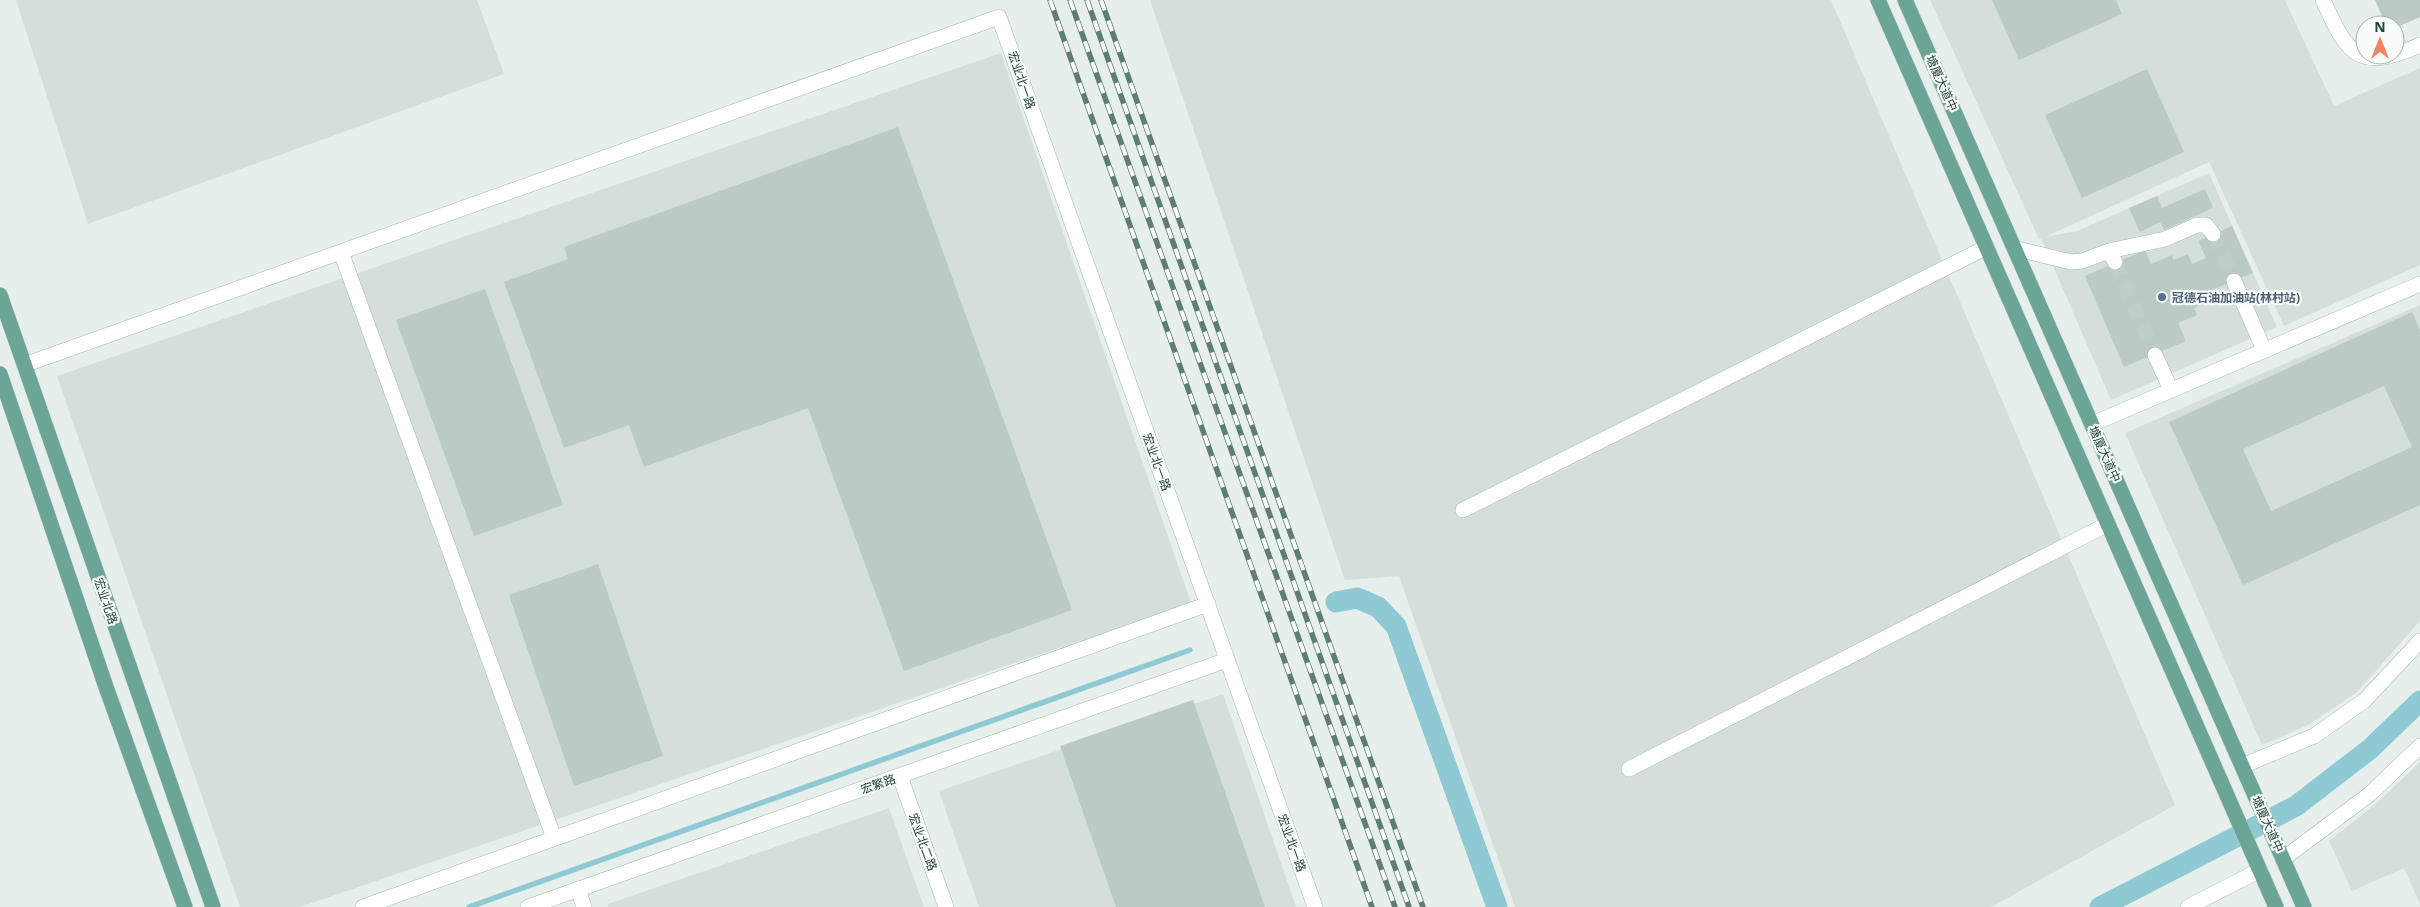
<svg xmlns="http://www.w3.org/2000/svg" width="2420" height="907" font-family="'Noto Sans','Noto Sans SC',sans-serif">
<rect width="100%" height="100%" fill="#e6efeb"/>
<g fill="#d4dfda">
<path d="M16,0H477L504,74L88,224Z"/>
<path d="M1150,0H1831L2175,805L1991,907H1515L1399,576L1345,580Z"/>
<path d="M1930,0H2285L2334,106L2420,68V265L2284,326L2209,162L2045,237L2077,231L2209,173L2277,327L2111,400L2041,238L2039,239Z"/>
<path d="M1001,53L1191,603L300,907H240L57,376Z"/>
<path d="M2420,305V621L2357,692L2308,725L2262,745L2125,433Z"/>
<path d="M1223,694L1296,907H979L939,791Z"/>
<path d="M2420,762V904L2404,868L2352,891L2329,841L2377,803Z"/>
<path d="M889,808L924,907H608V904Z"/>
</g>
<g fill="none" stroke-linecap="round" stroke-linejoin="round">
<path stroke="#8ec9d4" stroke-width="5.5" d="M469,907L1190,650"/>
<g stroke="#8ec9d4" stroke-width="21">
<path d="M1336,602L1357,598L1378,607L1396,626L1497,907"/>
<path d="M2100,907L2296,806L2370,749L2420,701"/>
</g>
</g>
<g fill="#bbcac4" fill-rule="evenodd">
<path d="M1992,0H2116L2122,14L2019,60Z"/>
<path d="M2375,0H2420V17L2395,28V25H2386Z"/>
<path d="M2147,69L2184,152L2082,198L2045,115Z"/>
<path d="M898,127L1072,610L904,671L808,408L644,467L629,425L564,448L504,282L568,259L564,247Z"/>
<path d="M2205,189L2213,208L2164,230L2160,222L2140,232L2129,208L2157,196L2162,208Z"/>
<path d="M2232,226L2253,273L2204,293L2208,302L2194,308L2197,315L2178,323L2186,341L2124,367L2085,276L2145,250L2151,264L2172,255L2174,260L2188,254L2192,264L2206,258L2198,241Z"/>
<path d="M485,289L563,505L474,536L396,320Z"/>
<path d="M2412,312L2420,330V505L2243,585L2169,422ZM2384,386L2412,447L2271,511L2243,449Z"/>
<path d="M598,564L663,756L574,786L509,595Z"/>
<path d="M1193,700L1265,907H1116L1060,746Z"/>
</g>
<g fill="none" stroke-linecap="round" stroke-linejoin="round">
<g stroke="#bfccc8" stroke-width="15" stroke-dasharray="15 8" stroke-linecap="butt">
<path d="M2213,234L2234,281"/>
<path d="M2115,262L2155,355"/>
</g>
<defs>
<g id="minor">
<path d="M2323,0C2348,56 2359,72 2420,45"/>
<path d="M2014,248L2071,262L2082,261L2109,251L2115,262"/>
<path d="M2109,251L2165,239L2197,225H2206L2213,234"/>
<path d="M341,252L554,838"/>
<path d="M2234,281L2264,350"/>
<path d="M2155,355L2171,390"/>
<path d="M24,365L999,17L1315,907"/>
<path d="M2092,424L2420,284"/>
<path d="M1463,510L1987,247"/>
<path d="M2242,766L2314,736L2364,701L2420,641"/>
<path d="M1629,769L2108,524"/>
<path d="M900,776L946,907"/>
<path d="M2283,859L2370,794L2420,746"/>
<path d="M578,889L584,907"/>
<path d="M363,907L1208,604"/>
<path d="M528,907L1227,660"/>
<path d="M2188,907L2260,870"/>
</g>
<g id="major">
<path d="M1878,0L2276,907"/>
<path d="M1905,0L2304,907"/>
<path d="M0,295L213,907"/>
<path d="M0,374L106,687L185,907"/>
</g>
</defs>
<use href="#minor" stroke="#a8b8b2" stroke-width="16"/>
<use href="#major" stroke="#c2cac8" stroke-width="16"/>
<use href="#minor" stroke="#fff" stroke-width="15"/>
<use href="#major" stroke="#6aa596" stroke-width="15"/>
<defs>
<g id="rail">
<path d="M1050,0L1372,907"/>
<path d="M1070,0L1395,907"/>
<path d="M1087,0L1409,907"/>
<path d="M1101,0L1423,907"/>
</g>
</defs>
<use href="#rail" stroke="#5f7d75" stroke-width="5.5"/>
<use href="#rail" stroke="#f7fbf9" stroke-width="4" stroke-dasharray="11" stroke-linecap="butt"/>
</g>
<circle fill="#5c6f8a" stroke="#f7fbf9" stroke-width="2" cx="2162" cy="297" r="5"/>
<g text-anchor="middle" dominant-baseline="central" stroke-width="4.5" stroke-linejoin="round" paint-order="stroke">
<g font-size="12" fill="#24423a" stroke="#f7fbf9">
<text transform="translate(1022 80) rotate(71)">宏业北一路</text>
<text transform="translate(1942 83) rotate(66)">塘厦大道中</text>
<text transform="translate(2105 454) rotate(66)">塘厦大道中</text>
<text transform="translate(1157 462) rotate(70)">宏业北一路</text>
<text transform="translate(106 601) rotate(71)">宏业北路</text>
<text transform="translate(878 784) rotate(-19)">宏繁路</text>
<text transform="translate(2268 824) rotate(66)">塘厦大道中</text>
<text transform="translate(923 842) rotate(70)">宏业北二路</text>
<text transform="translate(1292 843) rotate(70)">宏业北一路</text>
</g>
<g font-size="12" font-weight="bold" fill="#4e5e75" stroke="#f7fbf9" text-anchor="start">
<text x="2172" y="297">冠德石油加油站(林村站)</text>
</g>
</g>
<g transform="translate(2380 40)"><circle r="24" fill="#f7fbf9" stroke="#a3b1ad"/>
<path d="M0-4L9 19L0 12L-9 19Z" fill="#f4845f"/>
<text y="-8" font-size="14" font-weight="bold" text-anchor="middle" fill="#24423a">N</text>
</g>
</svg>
